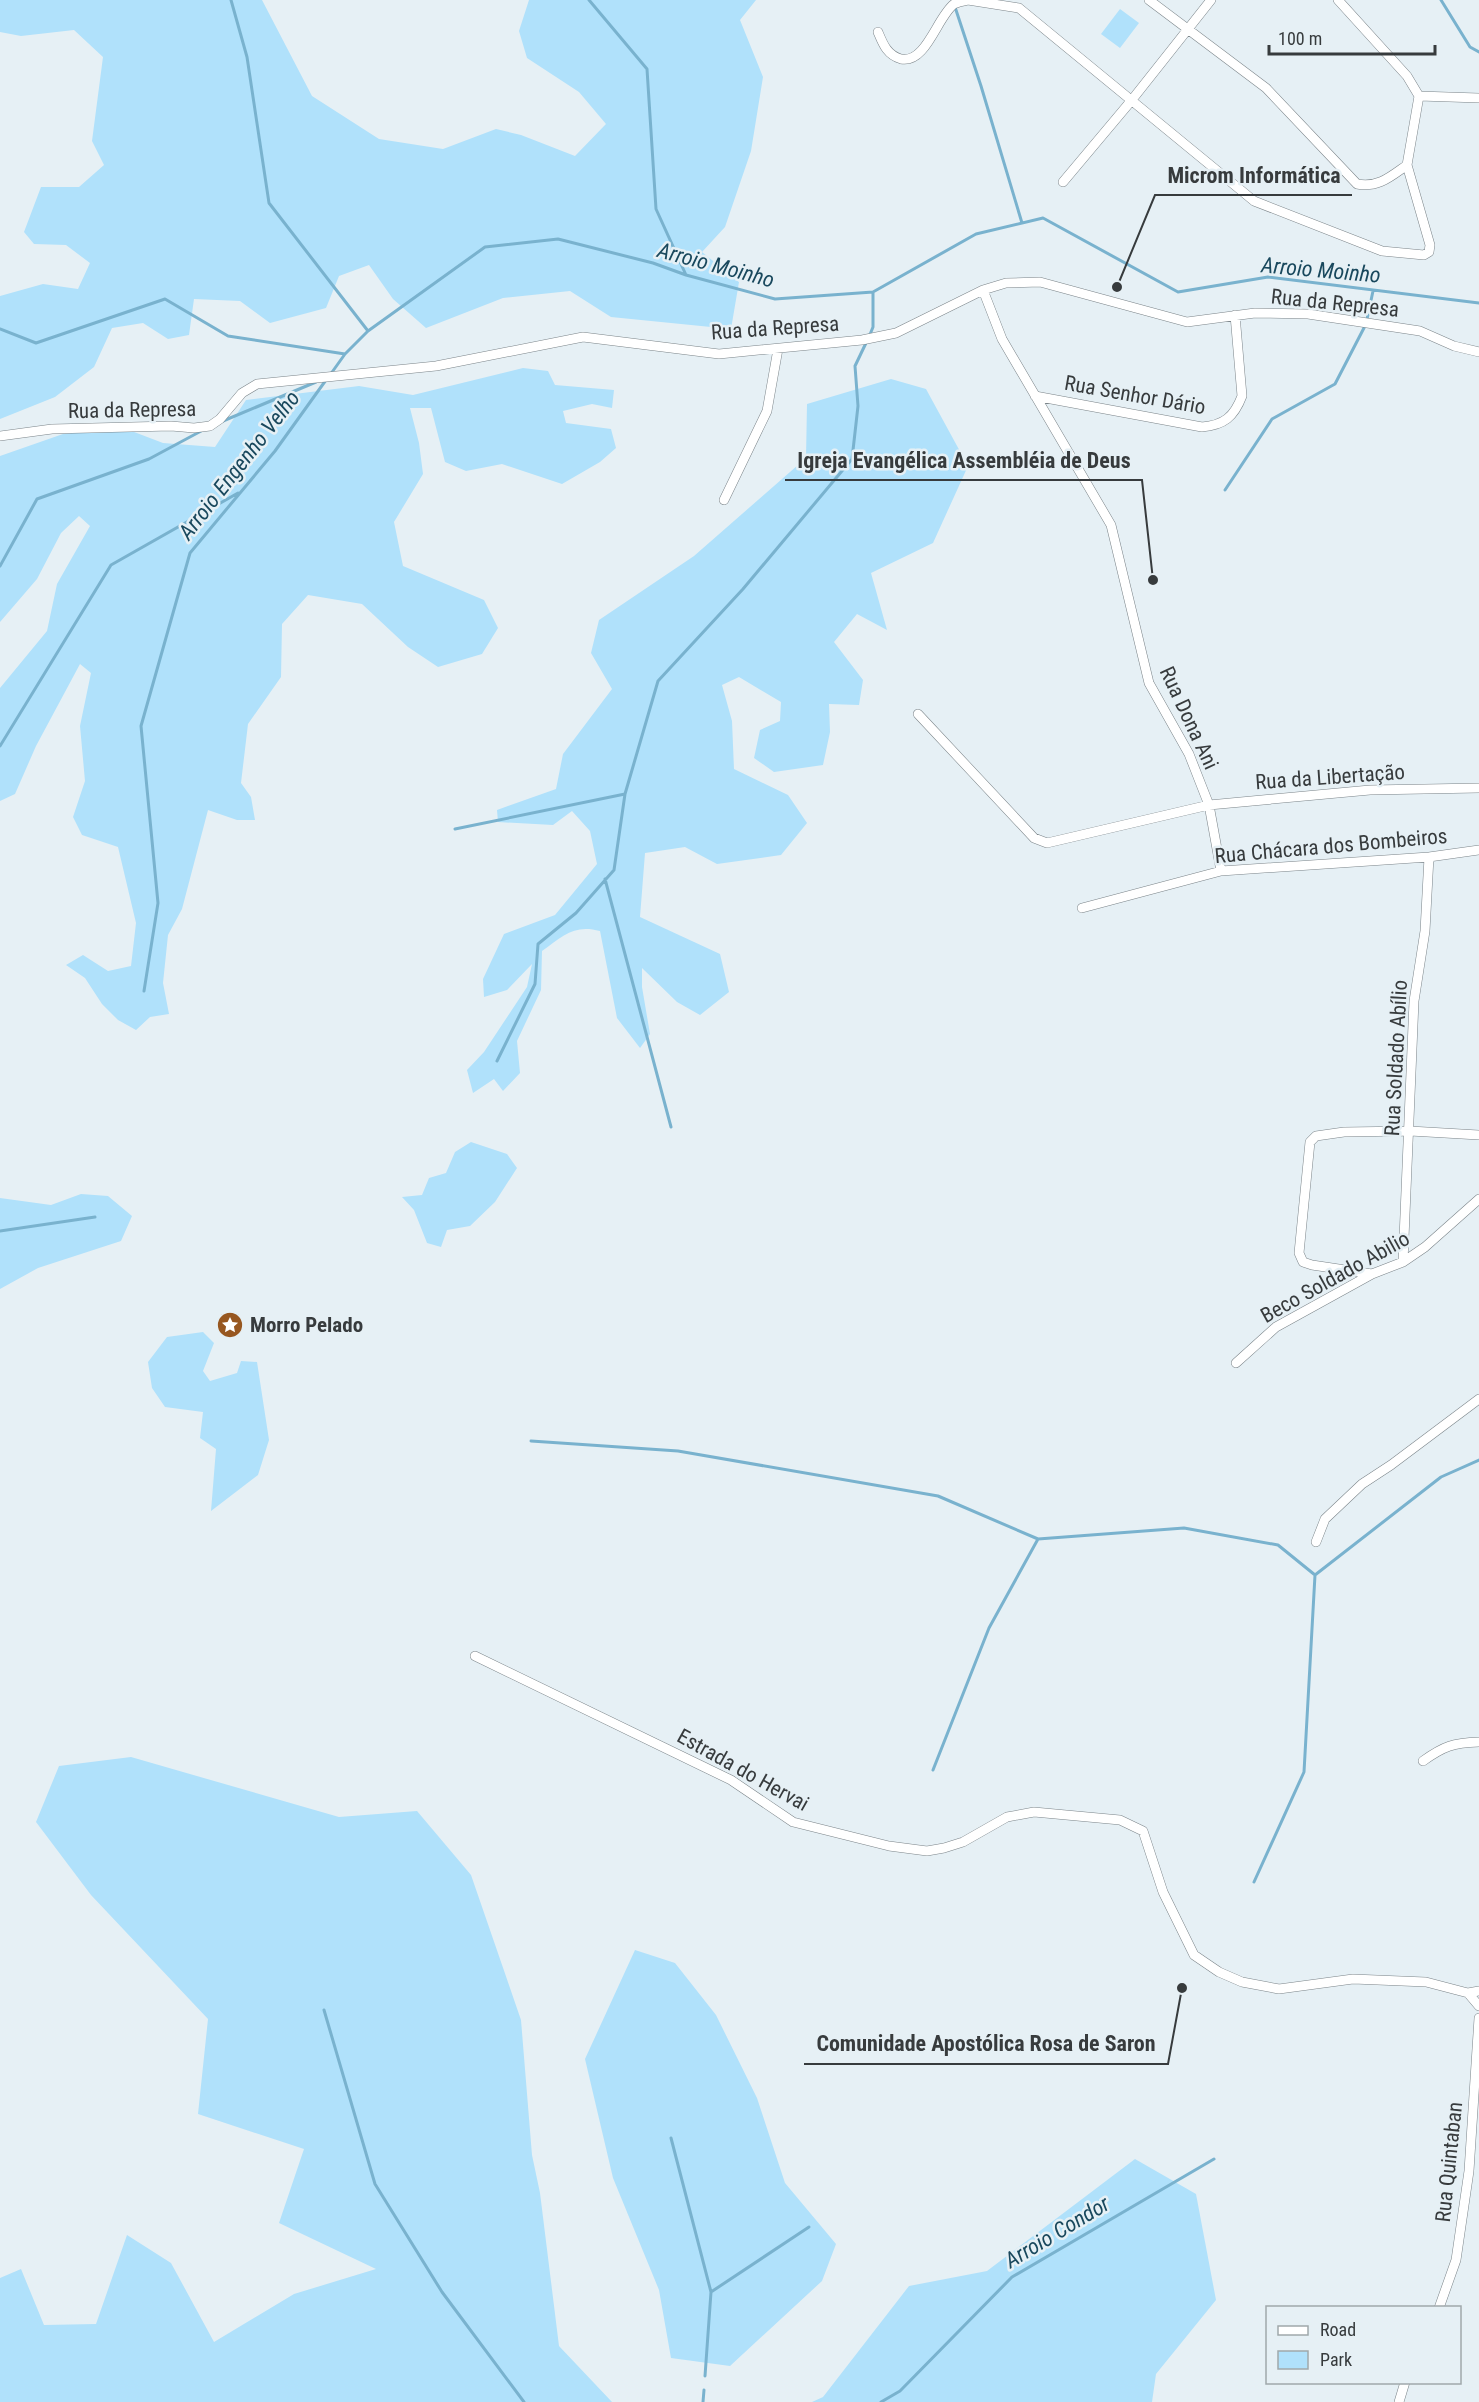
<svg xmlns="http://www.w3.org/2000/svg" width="1479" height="2402" font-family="'Roboto Condensed',sans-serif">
  <rect width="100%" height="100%" fill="#e6f0f5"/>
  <!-- green -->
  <path fill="#b0e1fb" d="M0 0H262L312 96 379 139 443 149 496 129 521 135 575 156 606 124 579 92 527 58 519 31 529 0H756L740 20 763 77 751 151 725 227 702 252 739 282 731 329 611 317 570 291 503 298 426 328 393 299 369 265 339 276 326 308 270 323 240 301 194 299 189 335 168 339 143 323 112 328 94 367 55 397 0 419V296L43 284 78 289 90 263 66 245 34 244 24 232 41 187H79L104 165 92 141 103 57 74 30 21 36 0 32Z
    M1120 9 1139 23 1120 48 1101 34Z
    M523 368 548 371 555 385 614 390 612 408 592 404 563 411 566 423 611 429 616 448 600 462 562 484 502 464 466 471 445 462 431 408H410L419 443 423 474 394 522 403 566 484 600 498 628 482 654 438 667 408 647 362 604 308 595 282 624 281 677 248 724 241 783 251 797 255 820H237L208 810 182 909 168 935 163 983 169 1014 150 1017 136 1030 118 1020 102 1004 85 978 66 965 83 955 108 971 131 966 136 923 118 847 82 835 73 817 85 781 80 726 91 673 80 664 36 746 15 794 0 801V688L47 631 57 584 90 526 79 516 61 533 37 579 0 622V456L63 434 121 427 163 443 215 447 246 400 359 386 413 395Z
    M891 379 926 389 968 466 933 543 871 573 887 630 857 614 834 642 863 680 859 705 829 704 830 732 823 765 774 772 754 758 760 730 780 721 781 702 739 677 722 685 732 721 734 769 788 795 807 823 781 855 717 864 685 847 645 853 640 917 720 954 729 992 700 1015 677 1002 642 968V987L650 1034 640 1048 617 1018 600 931C574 924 563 936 542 951L541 990 517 1041 520 1073 503 1091 494 1079 473 1093 467 1070 484 1052 527 987 532 964 507 990 484 997 483 979 504 934 555 915 597 864 590 831 572 811 553 825 498 822 497 810 556 789 563 754 612 689 591 653 599 620 694 556 806 458 807 404Z
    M471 1142 507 1154 517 1168 495 1202 470 1226 447 1230 441 1247 427 1243 414 1210 402 1197 422 1195 429 1178 446 1173 455 1152Z
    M81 1194 108 1196 132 1216 121 1241 38 1268 0 1289V1198L51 1205Z
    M203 1332 214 1343 203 1371 210 1381 237 1373 241 1361 257 1362 269 1440 258 1475 211 1511 216 1449 200 1438 203 1412 165 1407 152 1388 148 1362 167 1337Z
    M131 1757 339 1817 417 1811 471 1875 521 2020 532 2155 540 2193 559 2346 612 2402H0V2278L21 2269 44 2325 96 2324 127 2235 171 2263 214 2342 294 2294 376 2269 279 2223 304 2149 198 2114 208 2019 91 1895 36 1822 59 1766Z
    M635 1950 675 1963 716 2015 757 2098 785 2183 836 2244 822 2281 730 2366 671 2358 659 2290 613 2178 585 2059Z
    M1135 2159 1196 2194 1216 2300 1156 2374 1152 2402H812L823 2397 909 2286 987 2271Z"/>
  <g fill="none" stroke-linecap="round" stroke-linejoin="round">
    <!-- stream -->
    <path stroke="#79b2ce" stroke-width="3" d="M231 0 247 57 269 203 368 331
      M589 0 647 69 656 209 686 275
      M1441 0 1470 47 1479 52
      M955 7 981 86 1022 223
      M0 329 36 343 165 299 228 336 345 354
      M869 337 873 327V293
      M330 375 345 354 368 331 485 247 558 239 653 263 686 275 775 299 873 292 976 234 1043 218 1178 292 1268 277 1479 303
      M223 421 316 382
      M1225 490 1272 419 1335 384 1366 324 1373 291
      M0 566 37 499 149 459 203 430
      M0 746 111 565 238 493
      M455 829 625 794
      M605 879 671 1127
      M144 991 158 903 141 726 190 553 275 451 326 380
      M497 1061 535 984 538 944 576 913 614 870 625 794 658 681 743 589 852 459 858 406 855 366 866 343
      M0 1231 95 1217
      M531 1441 678 1451 938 1496 1038 1539 1184 1528 1278 1545 1315 1575 1441 1477 1479 1460
      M933 1770 989 1628 1038 1539
      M1254 1882 1304 1772 1315 1575
      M324 2010 375 2184 442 2292 524 2402
      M671 2138 711 2292 705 2376
      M711 2292 809 2227
      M703 2402 704 2390
      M881 2402 900 2391 1012 2277 1214 2159"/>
    <!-- minor casing -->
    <g stroke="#7b8489" stroke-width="10">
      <path id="minor" d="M968 0 1019 8 1254 201 1382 251 1424 255 1429 252 1430 245 1407 165 1419 96
        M1149 0 1266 88 1357 184C1378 188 1390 177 1407 165
        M1338 0 1407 76 1419 96 1479 98
        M878 32C883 44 887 55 901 59 926 64 937 17 954 4 958 2 963 1 968 0
        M1063 182 1131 101 1211 0
        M983 290 1002 339 1111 525 1149 683 1189 754 1209 805 1221 871
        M1035 396 1202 427C1224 425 1234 417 1242 396L1235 315
        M0 436 52 429 171 426 194 428 210 426 220 419 242 393 257 384 436 366 583 337 719 354 862 340 896 333 983 290 1006 283 1040 282 1187 322 1255 313 1308 314 1420 331 1454 346 1479 352
        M724 500 767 411 778 349
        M918 714 1034 838 1047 843 1209 805 1370 790 1479 788
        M1082 908 1221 871 1429 857 1479 850
        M1403 1262 1414 1001 1425 931 1429 857
        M1372 1274 1312 1265 1303 1262 1299 1253 1310 1142 1316 1136 1344 1132 1410 1131 1479 1135
        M1236 1363 1276 1327 1372 1274 1403 1262 1425 1247 1479 1199
        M1316 1542 1325 1519 1362 1484 1391 1465 1479 1399
        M475 1656 731 1780 793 1822 889 1846 927 1851 944 1848 963 1842 1007 1817 1034 1812 1120 1820 1143 1831 1163 1892 1194 1955 1219 1972 1242 1982 1279 1989 1353 1979 1426 1982 1468 1993 1479 1991
        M1423 1761C1444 1746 1453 1743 1479 1742
        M1468 1993 1479 2006
        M1439 2308 1456 2260 1469 2171 1479 2018
        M1399 2402 1405 2382"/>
    </g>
    <!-- minor -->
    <use href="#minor" stroke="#fff" stroke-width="9"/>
  </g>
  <!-- icons -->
  <defs>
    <g id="sight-disc" transform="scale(1.35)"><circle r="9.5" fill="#975720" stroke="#e6f0f5"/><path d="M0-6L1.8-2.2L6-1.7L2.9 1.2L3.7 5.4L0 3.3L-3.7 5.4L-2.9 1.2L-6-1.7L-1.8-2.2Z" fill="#fff"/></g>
  </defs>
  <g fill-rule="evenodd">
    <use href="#sight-disc" x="230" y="1325"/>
  </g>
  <g text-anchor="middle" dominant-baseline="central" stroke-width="5" stroke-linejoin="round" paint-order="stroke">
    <!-- street labels -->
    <g font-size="21" fill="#373b3d" stroke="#e6f0f5">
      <text transform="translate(1335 303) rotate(6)">Rua da Represa</text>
      <text transform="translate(775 328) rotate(-4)">Rua da Represa</text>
      <text transform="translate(1135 395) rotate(10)">Rua Senhor Dário</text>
      <text transform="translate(132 410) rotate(-1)">Rua da Represa</text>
      <text transform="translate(1189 718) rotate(65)">Rua Dona Ani</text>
      <text transform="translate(1330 777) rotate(-4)">Rua da Libertação</text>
      <text transform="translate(1331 846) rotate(-5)">Rua Chácara dos Bombeiros</text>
      <text transform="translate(1396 1058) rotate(-87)">Rua Soldado Abílio</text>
      <text transform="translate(1335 1277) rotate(-29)">Beco Soldado Abilio</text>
      <text transform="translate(743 1770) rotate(29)">Estrada do Hervai</text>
      <text transform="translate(1449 2162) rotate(-84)">Rua Quintaban</text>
    </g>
    <!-- poi labels -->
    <g font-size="21" font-weight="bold" fill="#373b3d" stroke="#e6f0f5" text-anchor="start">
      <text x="250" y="1325">Morro Pelado</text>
    </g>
    <!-- water labels -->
    <g font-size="22" font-style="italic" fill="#19485d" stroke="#e6f0f5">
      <text transform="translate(716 265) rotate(15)">Arroio Moinho</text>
      <text transform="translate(1321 270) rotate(5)">Arroio Moinho</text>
      <text transform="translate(239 465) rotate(-52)">Arroio Engenho Velho</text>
      <text transform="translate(1057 2232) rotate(-31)">Arroio Condor</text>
    </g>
  </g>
  <!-- callouts -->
  <path fill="none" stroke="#373b3d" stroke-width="2" d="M1117 287L1155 195H1352M1153 580L1142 480H785M1182 1988L1168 2064H804"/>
  <g fill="#373b3d" stroke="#e6f0f5" stroke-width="2">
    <circle cx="1117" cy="287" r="6"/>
    <circle cx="1153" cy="580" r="6"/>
    <circle cx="1182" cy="1988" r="6"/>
  </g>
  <g font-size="22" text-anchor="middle" font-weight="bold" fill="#373b3d" stroke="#e6f0f5" stroke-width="5" stroke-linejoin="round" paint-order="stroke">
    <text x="1254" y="183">Microm Informática</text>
    <text x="964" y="468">Igreja Evangélica Assembléia de Deus</text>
    <text x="986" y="2051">Comunidade Apostólica Rosa de Saron</text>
  </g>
  <!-- legend -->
  <rect x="1266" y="2306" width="195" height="78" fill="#e6f0f5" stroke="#a0a8ab" stroke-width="1.5"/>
  <rect x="1278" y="2326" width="30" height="9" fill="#ffffff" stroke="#a0a8ab" stroke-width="1.5"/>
  <text x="1320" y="2336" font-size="18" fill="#373b3d">Road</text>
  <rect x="1278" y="2351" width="30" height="18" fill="#b0e1fb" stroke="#a0a8ab" stroke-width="1.5"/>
  <text x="1320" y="2366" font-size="18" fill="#373b3d">Park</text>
  <!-- scale -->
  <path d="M1269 45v9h166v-9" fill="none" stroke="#373b3d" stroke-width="3"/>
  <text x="1278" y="45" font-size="18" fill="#373b3d" stroke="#e6f0f5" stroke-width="4.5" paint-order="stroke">100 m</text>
</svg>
